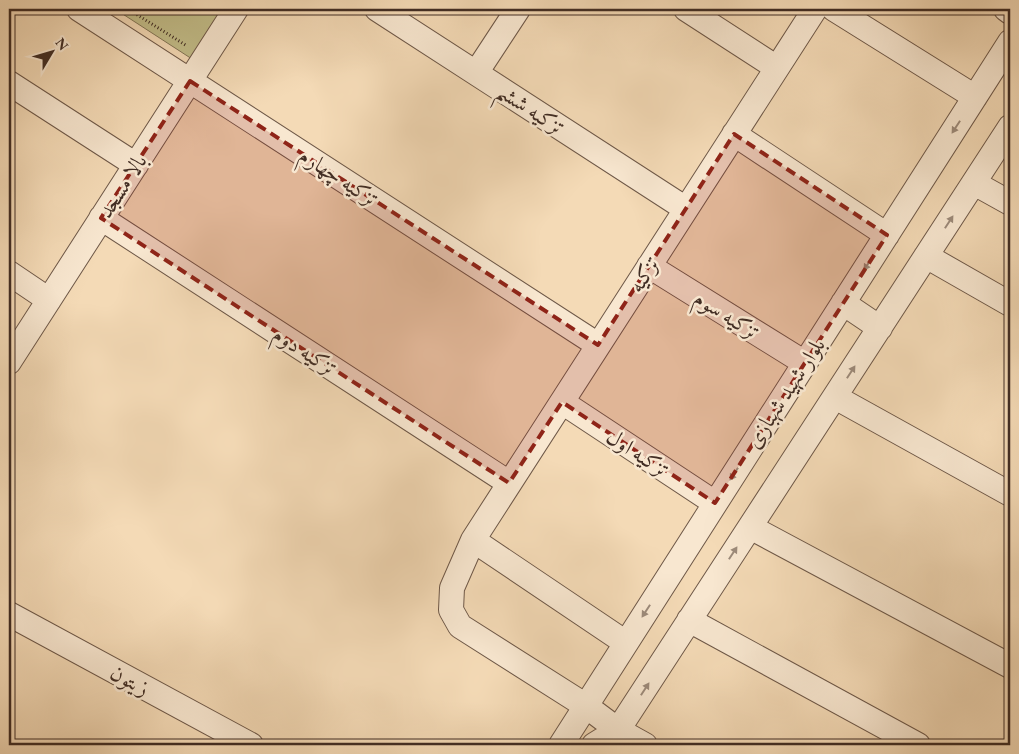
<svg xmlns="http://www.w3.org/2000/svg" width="1019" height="754" font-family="'EB Garamond',Amiri,serif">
  <rect width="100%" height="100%" fill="#f4dab6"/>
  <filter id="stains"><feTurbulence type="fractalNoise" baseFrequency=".004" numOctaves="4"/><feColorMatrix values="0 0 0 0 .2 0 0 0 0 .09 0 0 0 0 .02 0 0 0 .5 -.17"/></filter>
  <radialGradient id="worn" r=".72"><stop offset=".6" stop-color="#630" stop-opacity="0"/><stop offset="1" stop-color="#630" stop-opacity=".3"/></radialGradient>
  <!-- green -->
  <path fill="#c2bd89" stroke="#827556" d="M115 9H224L192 59Z"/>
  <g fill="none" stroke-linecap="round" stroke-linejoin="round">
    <!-- minor casing -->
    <g stroke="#6e5848" stroke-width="26">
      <path id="minor" d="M79 9 598 345
        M377 9 686 209
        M686 9 777 68
        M834 9 975 97
        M1006 9 1010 12
        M476 73 518 9
        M9 83 136 165
        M734 134 887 235
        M974 183 1010 203
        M101 218 509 483
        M926 256 1010 304
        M649 266 805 363
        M9 273 49 300
        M843 303 880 328
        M9 362 236 9
        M835 397 1010 494
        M562 402 715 503
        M750 527 1010 666
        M473 540 626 643
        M9 614 251 745
        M689 620 918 745
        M561 745 1010 42
        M594 745 618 730 1010 127
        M645 745 618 730 586 706 460 626 451 610 452 588 473 540 815 9"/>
    </g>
    <!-- path -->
    <path stroke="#412d24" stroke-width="3" stroke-dasharray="1 2.5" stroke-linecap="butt" d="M128 9 187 46"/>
    <!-- minor -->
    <use href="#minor" stroke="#f8e7d0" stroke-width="24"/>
  </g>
  <!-- one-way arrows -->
  <defs><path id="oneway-solid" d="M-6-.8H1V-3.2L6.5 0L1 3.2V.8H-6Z" transform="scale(1.25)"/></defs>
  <g fill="#9c8a7a">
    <use href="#oneway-solid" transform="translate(956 127) rotate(123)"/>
    <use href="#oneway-solid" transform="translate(949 222) rotate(-57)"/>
    <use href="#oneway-solid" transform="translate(868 264) rotate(123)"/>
    <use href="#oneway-solid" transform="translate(851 372) rotate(-57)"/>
    <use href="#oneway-solid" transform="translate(734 474) rotate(123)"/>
    <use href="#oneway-solid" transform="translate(733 553) rotate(-57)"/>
    <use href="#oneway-solid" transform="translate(646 611) rotate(123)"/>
    <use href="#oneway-solid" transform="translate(645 689) rotate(-57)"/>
  </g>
  <!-- marked area -->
  <path fill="#8f2418" fill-opacity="0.2" stroke="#8f2418" stroke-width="4" stroke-dasharray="10 6" stroke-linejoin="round" d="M190 81 598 345 734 134 887 235 715 503 562 402 509 483 101 218Z"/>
  <g text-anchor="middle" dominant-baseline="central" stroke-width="5" stroke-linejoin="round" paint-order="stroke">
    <!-- street labels -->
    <g font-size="22" fill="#412d24" stroke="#f8e7d0">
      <text transform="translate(531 109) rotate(33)">تزکیه ششم</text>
      <text transform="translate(339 177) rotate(33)">تزکیه چهارم</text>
      <text transform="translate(122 186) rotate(-57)">بالا مسجد</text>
      <text transform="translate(644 274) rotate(-57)">تزکیه</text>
      <text transform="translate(727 315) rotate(32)">تزکیه سوم</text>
      <text transform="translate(305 351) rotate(33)">تزکیه دوم</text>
      <text transform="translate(785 393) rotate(-57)">بلوار شهید شهبازی</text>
      <text transform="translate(638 453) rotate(33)">تزکیه اول</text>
      <text transform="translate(130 680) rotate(28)">زیتون</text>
    </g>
  </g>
  <!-- margin -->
  <rect width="1019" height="754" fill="none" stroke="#f4dab6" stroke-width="30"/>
  <rect x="10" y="10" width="999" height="734" fill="none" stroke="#412d24" stroke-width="2.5"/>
  <rect x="15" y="15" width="989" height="724" fill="none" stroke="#412d24"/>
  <!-- north arrow -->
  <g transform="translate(52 52) rotate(52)" stroke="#f8e7d0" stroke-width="4" paint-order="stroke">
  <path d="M0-4L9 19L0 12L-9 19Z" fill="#412d24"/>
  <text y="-8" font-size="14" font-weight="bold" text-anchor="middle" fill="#412d24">N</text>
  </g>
  <rect width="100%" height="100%" filter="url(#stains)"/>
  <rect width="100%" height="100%" fill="url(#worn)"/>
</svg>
